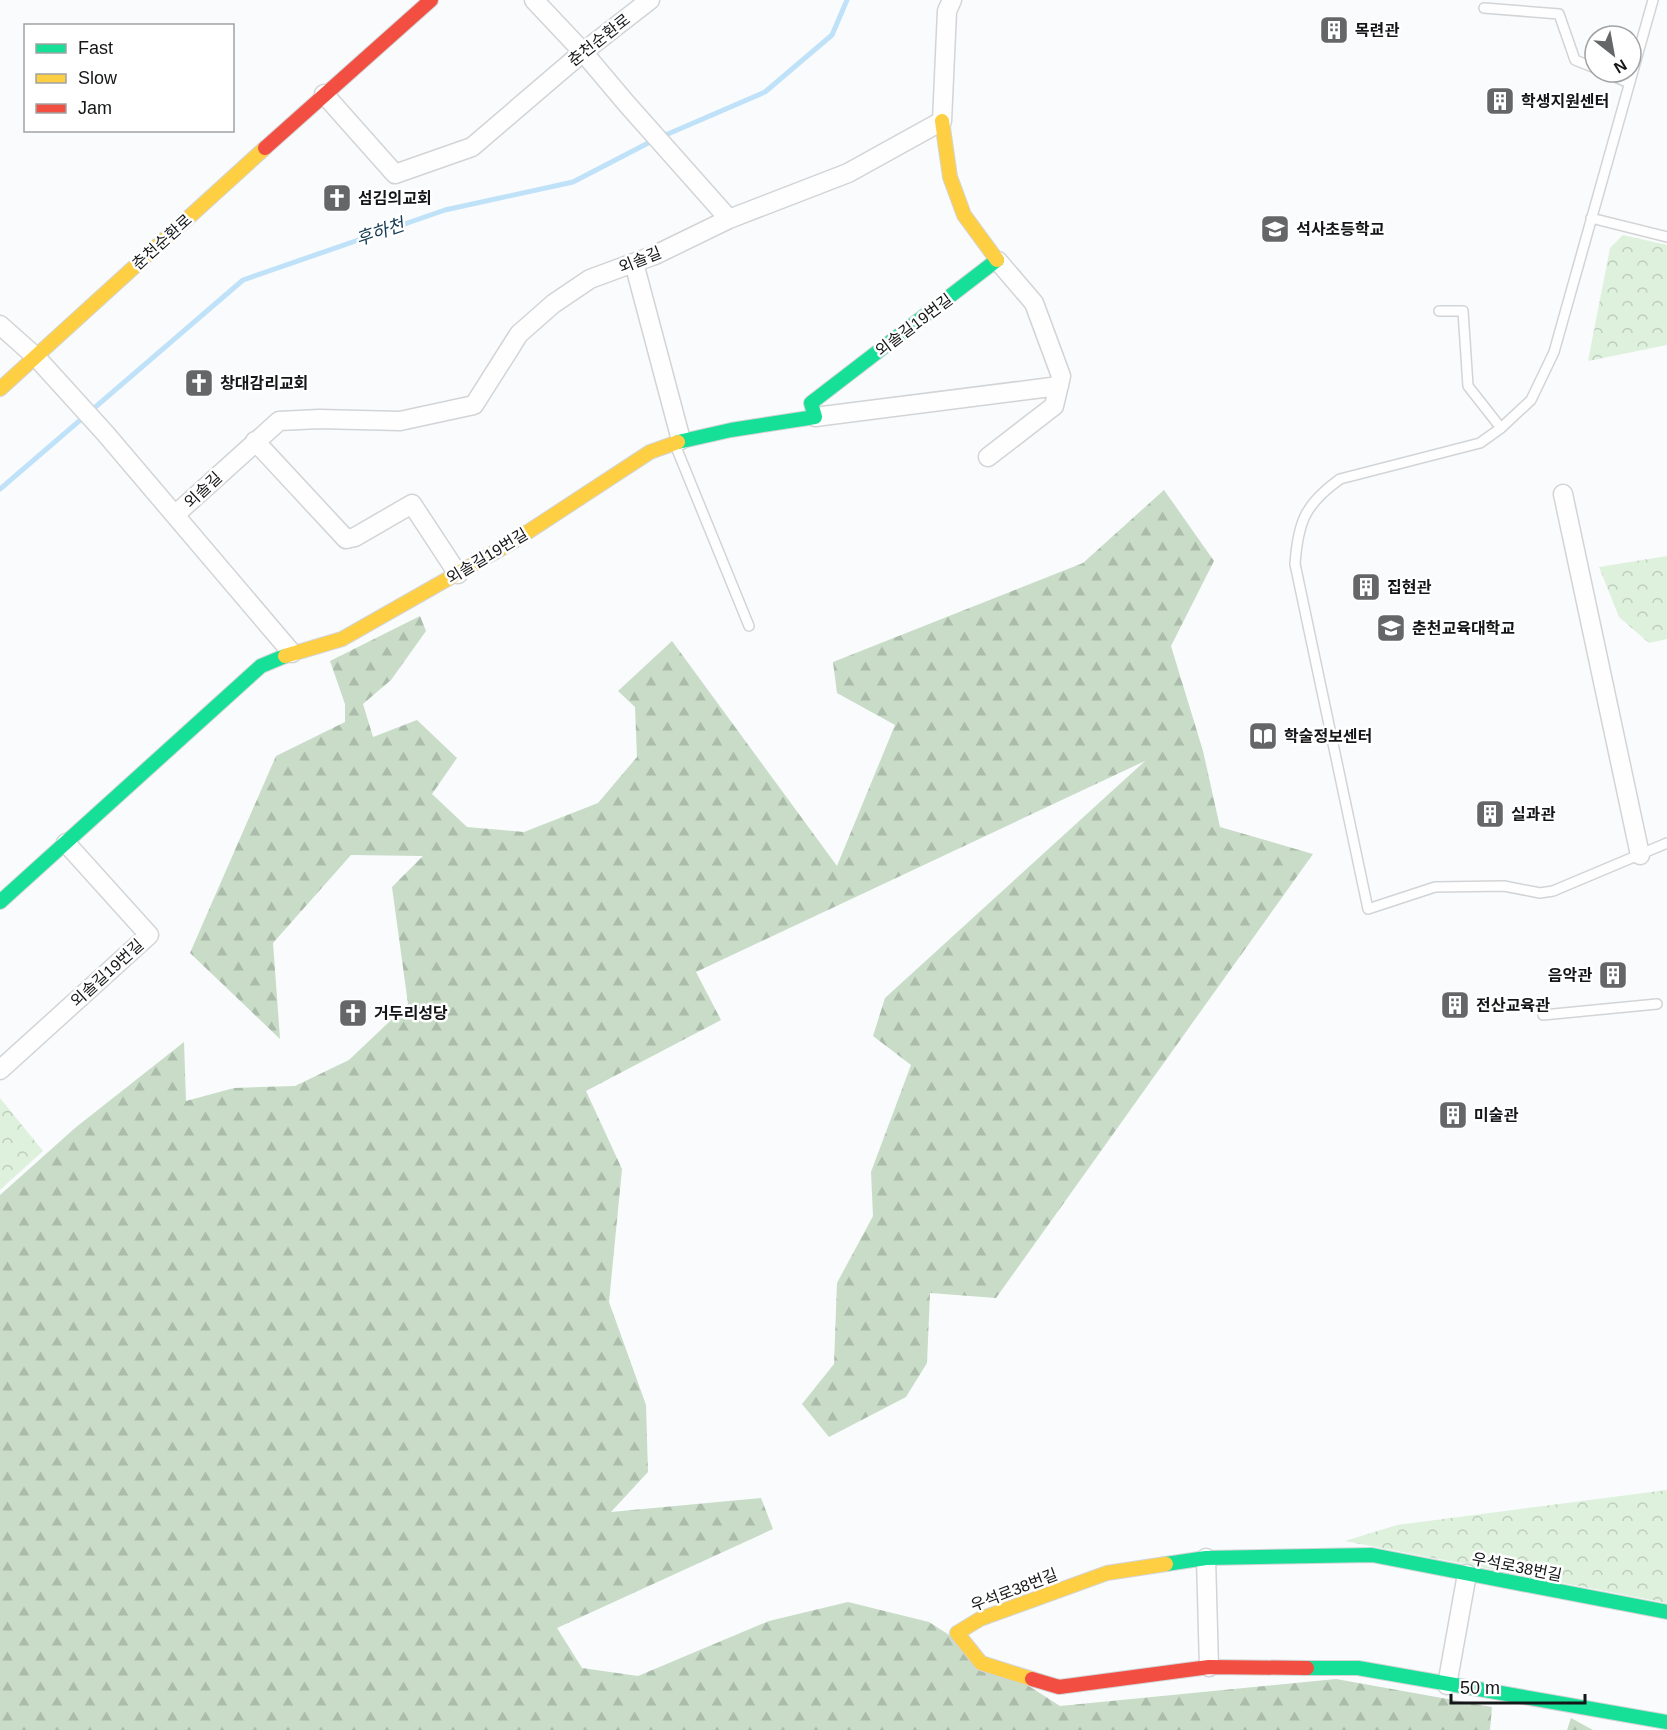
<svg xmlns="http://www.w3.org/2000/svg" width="1667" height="1730" font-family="Arial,'Noto Sans KR',sans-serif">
  <defs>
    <pattern id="forest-firs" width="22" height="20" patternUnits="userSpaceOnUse" patternTransform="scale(1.5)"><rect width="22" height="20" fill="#c8dcc7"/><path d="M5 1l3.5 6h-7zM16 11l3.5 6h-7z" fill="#abbcaa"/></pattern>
    <pattern id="park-crowns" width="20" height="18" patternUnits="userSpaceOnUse" patternTransform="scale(1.5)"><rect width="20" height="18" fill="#def1dd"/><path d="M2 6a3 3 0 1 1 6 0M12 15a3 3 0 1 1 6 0" fill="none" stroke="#becebd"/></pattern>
  </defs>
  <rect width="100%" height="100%" fill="#f9fbfd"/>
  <!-- forest -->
  <path fill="url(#forest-firs)" d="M1164 490 1214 561 1171 646 1203 751 1220 827 1313 854 996 1298 930 1293 927 1363 906 1397 829 1437 802 1404 834 1364 837 1283 873 1216 871 1172 911 1065 873 1036 885 998 1145 761 696 972 721 1020 586 1091 622 1169 609 1302 646 1405 648 1472 611 1512 761 1498 773 1529 557 1628 582 1668 638 1676 769 1621 848 1602 929 1622 1060 1706 1336 1679 1492 1707 1490 1730H0V1195L75 1128 184 1042 186 1101 234 1088 295 1086 349 1060 408 1004 392 887 423 856 351 855 273 943 280 1039 190 953 276 756 345 722V704L330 661 420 616 426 631 391 680 363 704 373 737 417 720 457 758 432 794 467 827 524 832 598 803 637 757 635 707 618 691 672 641 837 866 895 725 837 693 833 662 1083 563Z
    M1571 1718 1593 1730H1567Z"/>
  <!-- park -->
  <path fill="url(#park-crowns)" d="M1623 235 1667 245V345L1588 361 1610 248Z
    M1667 556V639L1649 643 1619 617 1599 567Z
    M0 1098 43 1151 0 1190Z
    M1667 1490V1603L1345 1541 1397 1525Z"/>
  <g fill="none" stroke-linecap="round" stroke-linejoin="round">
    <!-- stream -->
    <path stroke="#c0e2f9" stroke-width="5" d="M0 489 243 280 445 210 573 182 654 140 765 92 832 35 847 0"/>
    <!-- lane casing -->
    <g stroke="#d2d4d6" stroke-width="12">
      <path id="lane" d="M1653 0 1554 352 1531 400 1501 428 1480 443 1340 479C1305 504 1298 522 1295 564L1368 909 1435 887 1504 886 1540 893 1553 891 1667 843
        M1484 8 1559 14 1575 60 1595 68
        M1604 72 1629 83
        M1591 218 1667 237
        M1439 311H1463L1468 386 1501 428
        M676 447 749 626
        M1543 1015 1657 1004"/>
    </g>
    <!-- street casing -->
    <g stroke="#d2d4d6" stroke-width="21">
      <path id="street" d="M534 0 583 52 626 103 729 219
        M324 94 395 174 472 147 583 52 650 0
        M634 263 681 440
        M0 325 36 357 105 433 292 653
        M815 417 1059 386
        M255 441 346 539 355 537 412 504 458 574
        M988 457 1054 406 1061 376 1034 303 998 261
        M1563 494 1640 855
        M176 514 279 421 319 419 400 421 474 405 519 334 553 304 590 279 655 255 729 219 848 173 942 121 947 11 952 0
        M0 1070 149 935 66 843
        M1206 1558 1209 1667
        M1447 1685 1467 1574"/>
    </g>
    <!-- fast casing -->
    <g stroke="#d2d4d6" stroke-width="16">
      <path id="fast" d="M678 442 731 430 815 417 811 403 997 260
        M0 902 261 666 285 656
        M1166 1564 1206 1558 1372 1555 1667 1612
        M1307 1668H1358L1667 1722"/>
    </g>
    <!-- slow casing -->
    <g stroke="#d2d4d6" stroke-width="16">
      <path id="slow" d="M942 121 950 177 964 215 997 260
        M0 389 265 148
        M285 656 342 639 511 543 650 452 678 442
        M1032 1679 981 1663 957 1633 980 1619 1107 1573 1166 1564"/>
    </g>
    <!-- jam casing -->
    <g stroke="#d2d4d6" stroke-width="16">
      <path id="jam" d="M265 148 431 0
        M1032 1679 1059 1687 1209 1667 1307 1668"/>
    </g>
    <!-- lane -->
    <use href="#lane" stroke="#fefeff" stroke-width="9"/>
    <!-- street -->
    <use href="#street" stroke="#fefeff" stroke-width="18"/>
    <!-- fast -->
    <use href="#fast" stroke="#16e098" stroke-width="14"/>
    <!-- slow -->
    <use href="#slow" stroke="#ffcf43" stroke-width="14"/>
    <!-- jam -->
    <use href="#jam" stroke="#f24e42" stroke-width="14"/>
  </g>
  <!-- icons -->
  <defs>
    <g id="building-square" transform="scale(1.5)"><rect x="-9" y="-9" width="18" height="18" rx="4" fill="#656668" stroke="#fff"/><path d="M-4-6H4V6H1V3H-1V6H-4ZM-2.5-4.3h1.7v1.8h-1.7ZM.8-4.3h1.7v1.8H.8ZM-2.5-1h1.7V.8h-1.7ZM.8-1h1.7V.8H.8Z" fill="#fff"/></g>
    <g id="church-square" transform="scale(1.5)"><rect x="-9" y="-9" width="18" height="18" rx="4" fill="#656668" stroke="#fff"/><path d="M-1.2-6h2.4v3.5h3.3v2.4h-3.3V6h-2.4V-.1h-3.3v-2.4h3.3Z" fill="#fff"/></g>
    <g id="school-square" transform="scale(1.5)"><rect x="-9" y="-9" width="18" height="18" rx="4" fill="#656668" stroke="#fff"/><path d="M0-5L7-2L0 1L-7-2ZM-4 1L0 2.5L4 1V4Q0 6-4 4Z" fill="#fff"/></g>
    <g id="university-square" transform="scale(1.5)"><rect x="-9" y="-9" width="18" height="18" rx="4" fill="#656668" stroke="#fff"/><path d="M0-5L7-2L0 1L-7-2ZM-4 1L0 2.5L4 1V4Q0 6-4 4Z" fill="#fff"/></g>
    <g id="library-square" transform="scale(1.5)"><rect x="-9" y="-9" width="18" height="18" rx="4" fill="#656668" stroke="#fff"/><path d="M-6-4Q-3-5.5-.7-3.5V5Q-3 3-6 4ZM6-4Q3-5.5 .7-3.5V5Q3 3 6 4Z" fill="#fff"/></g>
  </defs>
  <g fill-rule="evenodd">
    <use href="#building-square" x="1334" y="30"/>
    <use href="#building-square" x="1500" y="101"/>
    <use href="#church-square" x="337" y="198"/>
    <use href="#school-square" x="1275" y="229"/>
    <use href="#church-square" x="199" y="383"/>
    <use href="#building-square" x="1366" y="587"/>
    <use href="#university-square" x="1391" y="628"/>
    <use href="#library-square" x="1263" y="736"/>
    <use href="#building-square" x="1490" y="814"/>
    <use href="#building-square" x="1613" y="975"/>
    <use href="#building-square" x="1455" y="1005"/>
    <use href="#church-square" x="353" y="1013"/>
    <use href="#building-square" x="1453" y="1115"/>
  </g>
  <g text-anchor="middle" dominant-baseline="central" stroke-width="5" stroke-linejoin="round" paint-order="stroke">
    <!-- poi labels -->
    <g font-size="16" font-weight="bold" fill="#151618" stroke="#fff" text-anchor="start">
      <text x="1355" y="30">목련관</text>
      <text x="1521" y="101">학생지원센터</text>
      <text x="358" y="198">섬김의교회</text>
      <text x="1296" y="229">석사초등학교</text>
      <text x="220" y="383">창대감리교회</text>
      <text x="1387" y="587">집현관</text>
      <text x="1412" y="628">춘천교육대학교</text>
      <text x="1284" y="736">학술정보센터</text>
      <text x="1511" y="814">실과관</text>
      <text x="1592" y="975" text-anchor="end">음악관</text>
      <text x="1476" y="1005">전산교육관</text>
      <text x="374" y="1013">거두리성당</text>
      <text x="1474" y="1115">미술관</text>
    </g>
    <!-- street labels -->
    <g font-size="16" fill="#151618" stroke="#fff">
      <text transform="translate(599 40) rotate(-38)">춘천순환로</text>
      <text transform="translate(162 242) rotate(-42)">춘천순환로</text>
      <text transform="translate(640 260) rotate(-22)">외솔길</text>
      <text transform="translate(914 325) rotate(-37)">외솔길19번길</text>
      <text transform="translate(203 490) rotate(-43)">외솔길</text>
      <text transform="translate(487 556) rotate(-31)">외솔길19번길</text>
      <text transform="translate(107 973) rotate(-42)">외솔길19번길</text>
      <text transform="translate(1517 1567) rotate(11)">우석로38번길</text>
      <text transform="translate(1014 1590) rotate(-21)">우석로38번길</text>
    </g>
    <!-- water labels -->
    <g font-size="18" font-style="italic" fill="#143b50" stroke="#fff">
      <text transform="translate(380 232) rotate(-19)">후하천</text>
    </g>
  </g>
  <!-- legend -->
  <rect x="24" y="24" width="210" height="108" fill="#ffffff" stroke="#a1a2a3" stroke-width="1.5"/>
  <rect x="36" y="44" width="30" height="9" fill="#16e098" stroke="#a1a2a3" stroke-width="1.5"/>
  <text x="78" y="54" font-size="18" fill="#151618">Fast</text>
  <rect x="36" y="74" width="30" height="9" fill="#ffcf43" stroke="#a1a2a3" stroke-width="1.5"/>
  <text x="78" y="84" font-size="18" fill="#151618">Slow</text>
  <rect x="36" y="104" width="30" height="9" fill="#f24e42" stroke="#a1a2a3" stroke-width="1.5"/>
  <text x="78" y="114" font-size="18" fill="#151618">Jam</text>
  <!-- north arrow -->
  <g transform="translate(1613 54) rotate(149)"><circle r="28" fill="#ffffff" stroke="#a1a2a3" stroke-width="1.5"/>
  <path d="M0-4.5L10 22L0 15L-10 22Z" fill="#656668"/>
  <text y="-9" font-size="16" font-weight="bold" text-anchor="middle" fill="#151618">N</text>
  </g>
  <!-- scale -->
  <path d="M1451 1694v9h134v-9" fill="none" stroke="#151618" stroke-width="3"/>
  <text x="1460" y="1694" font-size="18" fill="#151618" stroke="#ffffff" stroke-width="4.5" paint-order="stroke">50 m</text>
</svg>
